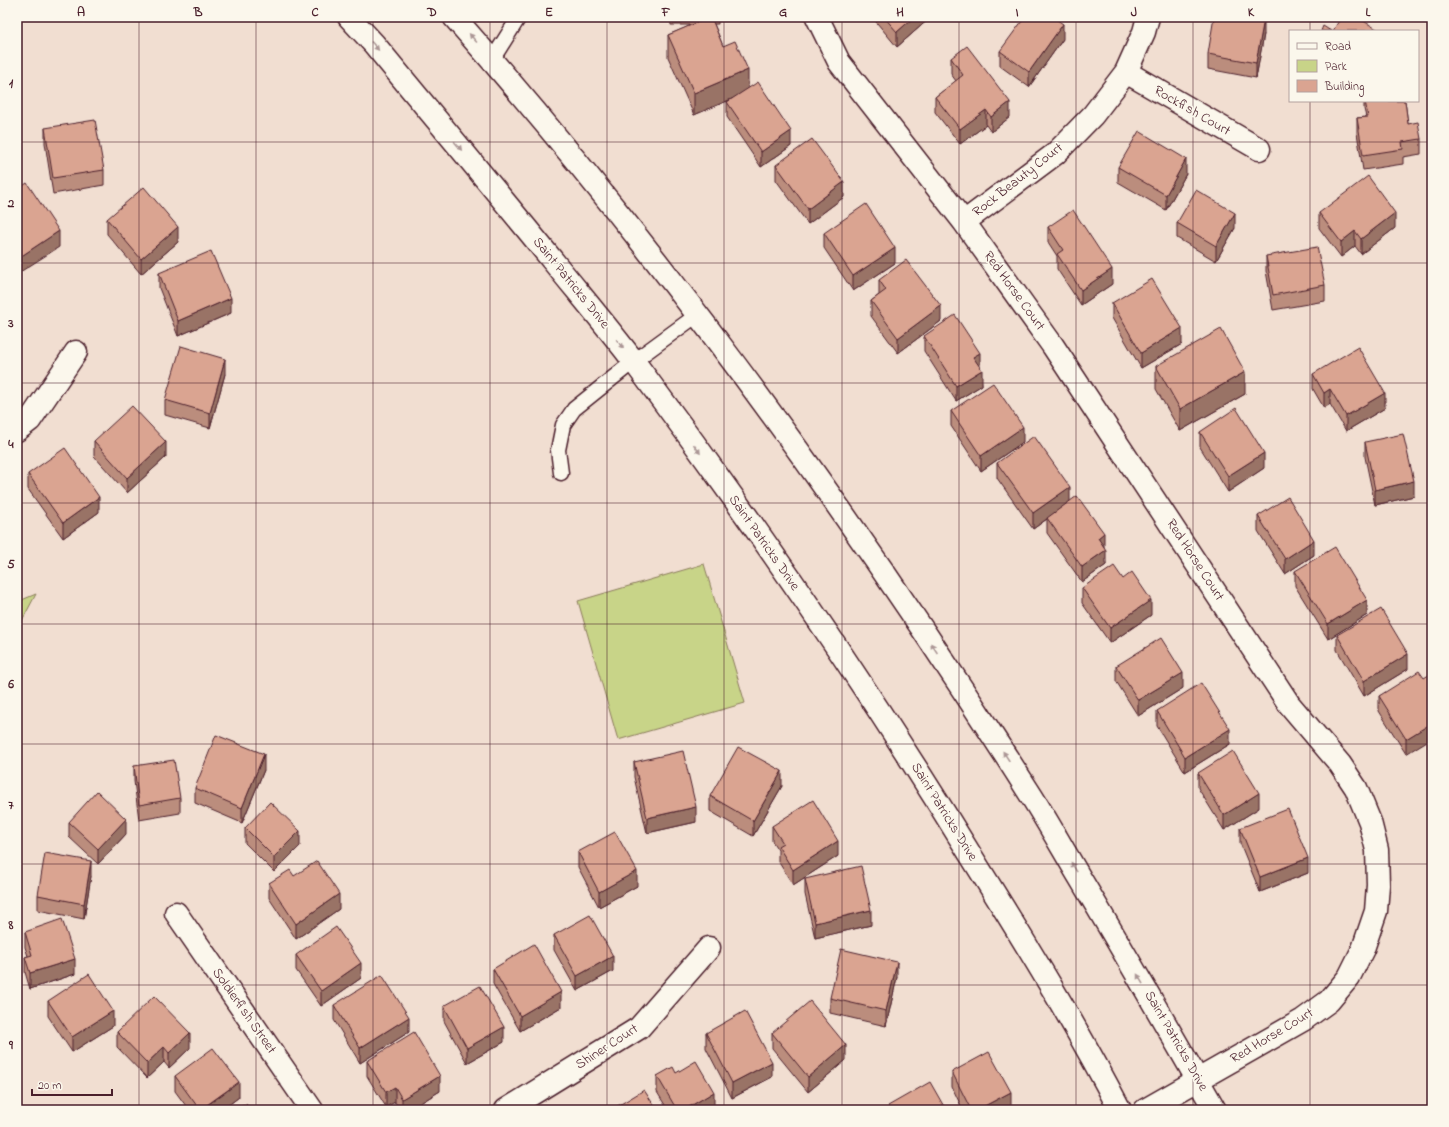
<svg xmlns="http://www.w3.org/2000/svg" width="1449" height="1127" font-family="'Indie Flower',sans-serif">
  <rect width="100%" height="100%" fill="#f1ded1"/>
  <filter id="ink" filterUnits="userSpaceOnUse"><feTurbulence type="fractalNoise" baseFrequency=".025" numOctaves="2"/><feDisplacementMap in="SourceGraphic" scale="8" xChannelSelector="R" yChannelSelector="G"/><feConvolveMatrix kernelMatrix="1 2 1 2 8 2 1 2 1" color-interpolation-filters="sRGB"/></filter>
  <g filter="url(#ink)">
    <!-- green -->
    <path fill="#c8d488" stroke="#897a5a" d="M704 564 745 703 618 740 578 601Z
      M36 594 17 630V602Z"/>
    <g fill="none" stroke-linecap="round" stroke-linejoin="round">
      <!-- lane casing -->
      <g stroke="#4a1f2b" stroke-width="17">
        <path id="lane" d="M492 60 519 17
          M561 473 558 450 563 425 574 409 634 361 697 315"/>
      </g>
      <!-- street casing -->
      <g stroke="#4a1f2b" stroke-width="25">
        <path id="street" d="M817 17 839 62 964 222 1053 346 1289 704 1340 764 1356 788 1370 822 1377 850 1378 885 1376 911 1363 949 1349 977 1329 1001 1303 1020 1145 1110
          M1126 72 1259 149
          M964 222 1055 154 1093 115 1126 72 1144 32 1148 17
          M17 430 30 420 76 352
          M176 913 312 1110
          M506 1110 639 1028 709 948"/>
      </g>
      <!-- secondary casing -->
      <g stroke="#4a1f2b" stroke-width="25">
        <path id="secondary" d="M349 17 374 44C435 118 497 192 557 266 583 298 610 330 635 363 757 526 872 694 978 867 1028 947 1077 1027 1120 1110
          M454 17C668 260 859 524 1032 797 1049 824 1064 851 1080 878 1126 955 1170 1032 1215 1110"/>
      </g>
      <!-- lane -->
      <use href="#lane" stroke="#fbf7ec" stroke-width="14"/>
      <!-- street -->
      <use href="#street" stroke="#fbf7ec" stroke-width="22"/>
      <!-- secondary -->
      <use href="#secondary" stroke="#fbf7ec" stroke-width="22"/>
    </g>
    <!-- wall -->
    <path fill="#bb8d7d" stroke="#4a1f2b" d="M670 17H718V24H714L723 46 748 88 791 146 761 167 727 117V102L732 99 694 115 668 57V35L692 25H671Z
      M872 17H931L897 47Z
      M1264 34 1256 78 1208 69V54Z
      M1063 39 1029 87 1000 66V51Z
      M951 58 1010 117 991 132 986 125 960 144 935 112V97L956 81 951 74Z
      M1364 101H1405L1408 124 1421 139V154L1403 157V164L1363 170 1357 133V118L1366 117 1364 109Z
      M45 128 104 170V185L53 194 45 143Z
      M776 165 844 197 808 224 776 180Z
      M1118 167 1186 174 1166 210 1118 182Z
      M1319 213 1395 228 1361 254 1355 246 1341 257 1319 228Z
      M107 219 178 242 141 274 107 234Z
      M1177 223 1235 228 1216 261 1177 238Z
      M1048 227 1112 284 1081 305 1057 269V256L1048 242Z
      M824 233 895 263 853 291 824 248Z
      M1266 256 1325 285V301L1273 310 1266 271Z
      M159 273 231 313 178 336 159 288Z
      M879 280 941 321 898 353 871 316V301L879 295Z
      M1112 303 1182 344 1141 368 1112 318Z
      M924 336 980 366 982 385 956 401 924 351Z
      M1156 366 1245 394 1180 431 1156 389Z
      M225 374 210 428 165 415V400Z
      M1313 374 1385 408 1346 431 1330 404 1324 408 1313 389Z
      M951 411 1023 442 981 471 951 426Z
      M1200 432 1264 468 1228 492 1200 447Z
      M94 441 166 457 127 493 94 456Z
      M1365 442 1414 496 1375 505 1365 457Z
      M997 463 1070 501 1104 547 1106 565 1082 582 1047 533V519L1033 529 997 478Z
      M28 474 99 512 63 538 28 489Z
      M1258 516 1314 555 1285 574 1258 531Z
      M1295 571 1367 615 1328 639 1295 586Z
      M1082 588 1151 615 1110 643 1082 603Z
      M1337 635 1408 669 1364 696 1337 650Z
      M1116 666 1183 688 1138 716 1116 681Z
      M1424 678 1406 754 1379 711V696Z
      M1157 711 1230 744 1185 772 1157 726Z
      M634 762 696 822 647 833 634 777Z
      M134 766 180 798V813L139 820 134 781Z
      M264 770 242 823 195 803V788Z
      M1198 773 1259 808 1224 830 1198 788Z
      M782 786 753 836 710 811V796Z
      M69 822 126 834 98 864 69 837Z
      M772 826 838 856 793 885 778 861V850L772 841Z
      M245 828 300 846 274 872 245 843Z
      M1240 828 1308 873 1260 892 1240 843Z
      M578 852 637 886 599 907 578 867Z
      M91 876 84 919 38 910V895Z
      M294 876 339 909 296 939 269 898V883Z
      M805 879 871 925 815 938 805 894Z
      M25 932 75 974 30 989 25 972V957L28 956 25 947Z
      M554 935 613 971 577 991 554 950Z
      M296 955 361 978 321 1006 296 970Z
      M493 969 561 1007 520 1031 493 984Z
      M897 977 886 1026 830 1013V998Z
      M48 1001 113 1026 72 1052 48 1016Z
      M334 1005 409 1032 360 1063 334 1020Z
      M444 1006 504 1042 467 1063 444 1021Z
      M117 1032 190 1048 169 1068 164 1062 147 1078 117 1047Z
      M706 1033 772 1077 732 1098 706 1048Z
      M772 1033 846 1060 808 1092 772 1048Z
      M367 1061 440 1091 409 1110H400L395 1102 386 1107 367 1076Z
      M952 1072 1011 1107 1006 1110H963L952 1087Z
      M676 1073 714 1107 710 1110H668L657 1092V1076Z
      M175 1076 239 1097 222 1110H189L175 1091Z"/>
    <!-- shaded-wall -->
    <path fill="#997366" stroke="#4a1f2b" d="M914 17H931L897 47V32Z
      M1264 19V34L1256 78V63Z
      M1063 24V39L1029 87V72Z
      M748 70V92L694 115V93Z
      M1010 102V117L991 132V117Z
      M986 110V125L960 144V129Z
      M791 131V146L761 167V152Z
      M1186 159V174L1166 210V195Z
      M844 182V197L808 224V209Z
      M1235 213V228L1216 261V246Z
      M1395 213V228L1361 254V239Z
      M178 227V242L141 274V259Z
      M59 231V247L17 274V259Z
      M1355 231V246L1341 257V242Z
      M895 248V263L853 291V276Z
      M1112 269V284L1081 305V290Z
      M231 298V313L178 336V321Z
      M941 306V321L898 353V338Z
      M1182 328V344L1141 368V353Z
      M980 353V368L973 357Z
      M225 359V374L210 428V413Z
      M982 370V385L956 401V386Z
      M1245 372V394L1180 431V409Z
      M1330 389V404L1324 408V393Z
      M1385 393V408L1346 431V416Z
      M1023 427V442L981 471V456Z
      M166 442V457L127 493V478Z
      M1264 453V468L1228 492V476Z
      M1414 481V496L1375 505V490Z
      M1070 487V502L1033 529V513Z
      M99 497V512L63 538V523Z
      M19 532V547L17 548V533Z
      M1104 533V548L1098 538Z
      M1314 540V555L1285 574V559Z
      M1106 550V565L1082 582V567Z
      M1151 600V615L1110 643V628Z
      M1367 600V615L1328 639V624Z
      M1408 654V669L1364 696V681Z
      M1183 673V688L1138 716V700Z
      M1432 723V738L1406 754V739Z
      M1230 729V744L1185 772V757Z
      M264 754V770L242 823V808Z
      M782 771V786L753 836V821Z
      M1259 793V808L1224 830V815Z
      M696 807V822L647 833V818Z
      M126 819V834L98 864V849Z
      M300 831V846L274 872V857Z
      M838 841V856L793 885V870Z
      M1308 858V873L1260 892V877Z
      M91 861V876L84 919V904Z
      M637 871V886L599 907V892Z
      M339 894V909L296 939V924Z
      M871 910V925L815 938V923Z
      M613 956V971L577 991V976Z
      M75 959V974L30 989V973Z
      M897 962V977L886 1026V1011Z
      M361 963V978L321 1006V991Z
      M561 992V1007L520 1031V1016Z
      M113 1011V1026L72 1052V1037Z
      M409 1017V1032L360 1063V1048Z
      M504 1027V1042L467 1063V1048Z
      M190 1033V1048L169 1068V1053Z
      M846 1045V1060L808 1092V1077Z
      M164 1047V1062L147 1078V1063Z
      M772 1062V1077L732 1098V1083Z
      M440 1076V1091L409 1110H402V1099Z
      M239 1082V1097L222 1110H201Z
      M395 1087V1102L386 1107V1092Z
      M714 1092V1107L710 1110H684Z
      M1011 1092V1107L1006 1110H977Z"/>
    <!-- building -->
    <path fill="#daa491" stroke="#4a1f2b" d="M710 17H711L723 46 735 41 748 70 694 93 668 35Z
      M884 17H914L897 32Z
      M1025 17H1053L1063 24 1029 72 1000 51Z
      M1214 17H1254L1264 19 1256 63 1208 54Z
      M1341 17H1357L1380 31H1333Z
      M1323 26 1331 31H1321Z
      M967 46 1010 102 991 117 986 110 960 129 935 97 963 75 951 58Z
      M758 82 791 131 761 152 727 102Z
      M1365 101H1405L1408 124 1418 122 1421 139 1402 142 1403 149 1363 155 1357 118 1368 117Z
      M95 120 104 170 53 178 45 128Z
      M1139 131 1186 159 1166 195 1118 167Z
      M812 139 844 182 808 209 776 165Z
      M1368 176 1395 213 1361 239 1355 231 1341 242 1319 213Z
      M27 183 59 231 17 259V190Z
      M144 187 178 227 141 259 107 219Z
      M1196 190 1235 213 1216 246 1177 223Z
      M866 204 895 248 853 276 824 233Z
      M1073 210 1112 269 1081 290 1057 254 1063 250 1048 227Z
      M1317 247 1325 285 1273 295 1266 256Z
      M211 251 231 298 178 321 159 273Z
      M906 260 941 306 898 338 871 301 886 290 879 280Z
      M1152 279 1182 328 1141 353 1112 303Z
      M955 315 980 353 973 357 982 370 956 386 924 336Z
      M1221 329 1245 372 1180 409 1156 366Z
      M181 346 225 359 210 413 165 400Z
      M1358 347 1385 393 1346 416 1330 389 1324 393 1313 374Z
      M993 383 1023 427 981 456 951 411Z
      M132 406 166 442 127 478 94 441Z
      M1236 408 1264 453 1228 476 1200 432Z
      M1403 434 1414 481 1375 490 1365 442Z
      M1034 436 1070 487 1033 513 997 463Z
      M65 448 99 497 63 523 28 474Z
      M1077 496 1104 533 1098 538 1106 550 1082 567 1047 518Z
      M1288 497 1314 540 1285 559 1258 516Z
      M1335 547 1367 600 1328 624 1295 571Z
      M1114 566 1123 579 1132 572 1151 600 1110 628 1082 588Z
      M1381 609 1408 654 1364 681 1337 635Z
      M1161 638 1183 673 1138 700 1116 666Z
      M1419 671 1424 678 1432 673V723L1406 739 1379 696Z
      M1201 683 1230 729 1185 757 1157 711Z
      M216 735 264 754 242 808 195 788Z
      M738 747 782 771 753 821 710 796Z
      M683 751 696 807 647 818 634 762Z
      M1233 751 1259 793 1224 815 1198 773Z
      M174 760 180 798 139 805 134 766Z
      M97 791 126 819 98 849 69 822Z
      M813 800 838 841 793 870 778 846 783 843 772 826Z
      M270 802 300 831 274 857 245 828Z
      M1288 809 1308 858 1260 877 1240 828Z
      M615 832 637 871 599 892 578 852Z
      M45 853 91 861 84 904 38 895Z
      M317 861 339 894 296 924 269 883 290 870 294 876Z
      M861 866 871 910 815 923 805 879Z
      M590 915 613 956 577 976 554 935Z
      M62 919 75 959 30 973 25 957 32 955 25 932Z
      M336 927 361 963 321 991 296 955Z
      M534 944 561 992 520 1016 493 969Z
      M841 949 897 962 886 1011 830 998Z
      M89 974 113 1011 72 1037 48 1001Z
      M382 975 409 1017 360 1048 334 1005Z
      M480 986 504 1027 467 1048 444 1006Z
      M154 996 190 1033 169 1053 164 1047 147 1063 117 1032Z
      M810 1001 846 1045 808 1077 772 1033Z
      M745 1011 772 1062 732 1083 706 1033Z
      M414 1032 440 1076 402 1099 395 1087 386 1092 367 1061Z
      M213 1048 239 1082 200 1110 175 1076Z
      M989 1052 1011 1092 977 1110H971L952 1072Z
      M696 1061 714 1092 684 1110H677L657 1076 673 1067 676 1073Z
      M930 1082 946 1110H891L888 1106Z
      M644 1090 657 1110H611Z
      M246 1104 250 1110H235Z"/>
    <!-- one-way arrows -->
    <defs><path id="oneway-solid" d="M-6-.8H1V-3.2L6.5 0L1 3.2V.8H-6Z"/></defs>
    <g fill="#ab9695">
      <use href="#oneway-solid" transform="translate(473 38) rotate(-131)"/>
      <use href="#oneway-solid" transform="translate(375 46) rotate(49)"/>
      <use href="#oneway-solid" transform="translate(458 146) rotate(50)"/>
      <use href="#oneway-solid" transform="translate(620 344) rotate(51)"/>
      <use href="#oneway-solid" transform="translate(697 449) rotate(54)"/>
      <use href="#oneway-solid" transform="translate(934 648) rotate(-124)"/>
      <use href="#oneway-solid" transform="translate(1006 756) rotate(-123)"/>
      <use href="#oneway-solid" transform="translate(1074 867) rotate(-121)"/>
      <use href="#oneway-solid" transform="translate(1140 979) rotate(-120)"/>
    </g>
  </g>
  <!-- grid -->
  <path fill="none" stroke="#4a1f2b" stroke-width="1" stroke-opacity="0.55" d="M139 17V1110M256 17V1110M373 17V1110M490 17V1110M607 17V1110M724 17V1110M842 17V1110M959 17V1110M1076 17V1110M1193 17V1110M1310 17V31M1310 101V1110M17 142H1432M17 263H1432M17 383H1432M17 503H1432M17 624H1432M17 744H1432M17 864H1432M17 985H1432"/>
  <g text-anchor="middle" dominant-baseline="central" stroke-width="3.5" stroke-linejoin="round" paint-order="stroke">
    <!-- street labels -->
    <g font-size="14" fill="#4a1f2b" stroke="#fbf7ec">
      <text transform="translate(1192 111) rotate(30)">Rockfish Court</text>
      <text transform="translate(1018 180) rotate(-38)">Rock Beauty Court</text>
      <text transform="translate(571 283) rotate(51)">Saint Patricks Drive</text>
      <text transform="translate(1014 291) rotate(54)">Red Horse Court</text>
      <text transform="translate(764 543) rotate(55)">Saint Patricks Drive</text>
      <text transform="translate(1195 560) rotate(57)">Red Horse Court</text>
      <text transform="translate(944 812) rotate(58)">Saint Patricks Drive</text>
      <text transform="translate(244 1011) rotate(55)">Soldierfish Street</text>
      <text transform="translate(1272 1036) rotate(-31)">Red Horse Court</text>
      <text transform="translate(1176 1041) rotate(60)">Saint Patricks Drive</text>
      <text transform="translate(607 1047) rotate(-33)">Shiner Court</text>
    </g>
  </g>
  <!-- margin -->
  <rect width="1449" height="1127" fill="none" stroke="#fbf7ec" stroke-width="44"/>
  <!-- legend -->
  <rect x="1289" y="30" width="130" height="72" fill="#fbf7ec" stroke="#b4a19f"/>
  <rect x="1297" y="43" width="20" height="6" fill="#fbf7ec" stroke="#b4a19f"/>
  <text x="1325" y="50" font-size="12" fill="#4a1f2b">Road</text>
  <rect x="1297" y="60" width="20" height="12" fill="#c8d488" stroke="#b4a19f"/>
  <text x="1325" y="70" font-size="12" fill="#4a1f2b">Park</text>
  <rect x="1297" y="80" width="20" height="12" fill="#daa491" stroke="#b4a19f"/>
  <text x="1325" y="90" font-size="12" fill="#4a1f2b">Building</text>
  <!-- scale -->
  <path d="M32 1089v6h80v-6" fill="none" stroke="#4a1f2b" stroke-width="2"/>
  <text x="38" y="1089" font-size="12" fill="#4a1f2b" stroke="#fbf7ec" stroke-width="3" paint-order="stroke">20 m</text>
  <rect x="22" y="22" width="1405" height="1083" fill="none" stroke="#4a1f2b" stroke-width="1.5"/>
  <g font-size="13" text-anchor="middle" font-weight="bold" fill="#4a1f2b">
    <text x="81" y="16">A</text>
    <text x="198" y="16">B</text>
    <text x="315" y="16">C</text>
    <text x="432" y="16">D</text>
    <text x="549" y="16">E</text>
    <text x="666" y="16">F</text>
    <text x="783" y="16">G</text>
    <text x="900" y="16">H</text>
    <text x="1017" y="16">I</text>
    <text x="1134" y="16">J</text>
    <text x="1251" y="16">K</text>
    <text x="1368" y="16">L</text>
    <text x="11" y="87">1</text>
    <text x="11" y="207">2</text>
    <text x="11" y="327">3</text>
    <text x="11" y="448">4</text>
    <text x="11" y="568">5</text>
    <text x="11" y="688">6</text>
    <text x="11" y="809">7</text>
    <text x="11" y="929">8</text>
    <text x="11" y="1049">9</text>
  </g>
</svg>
